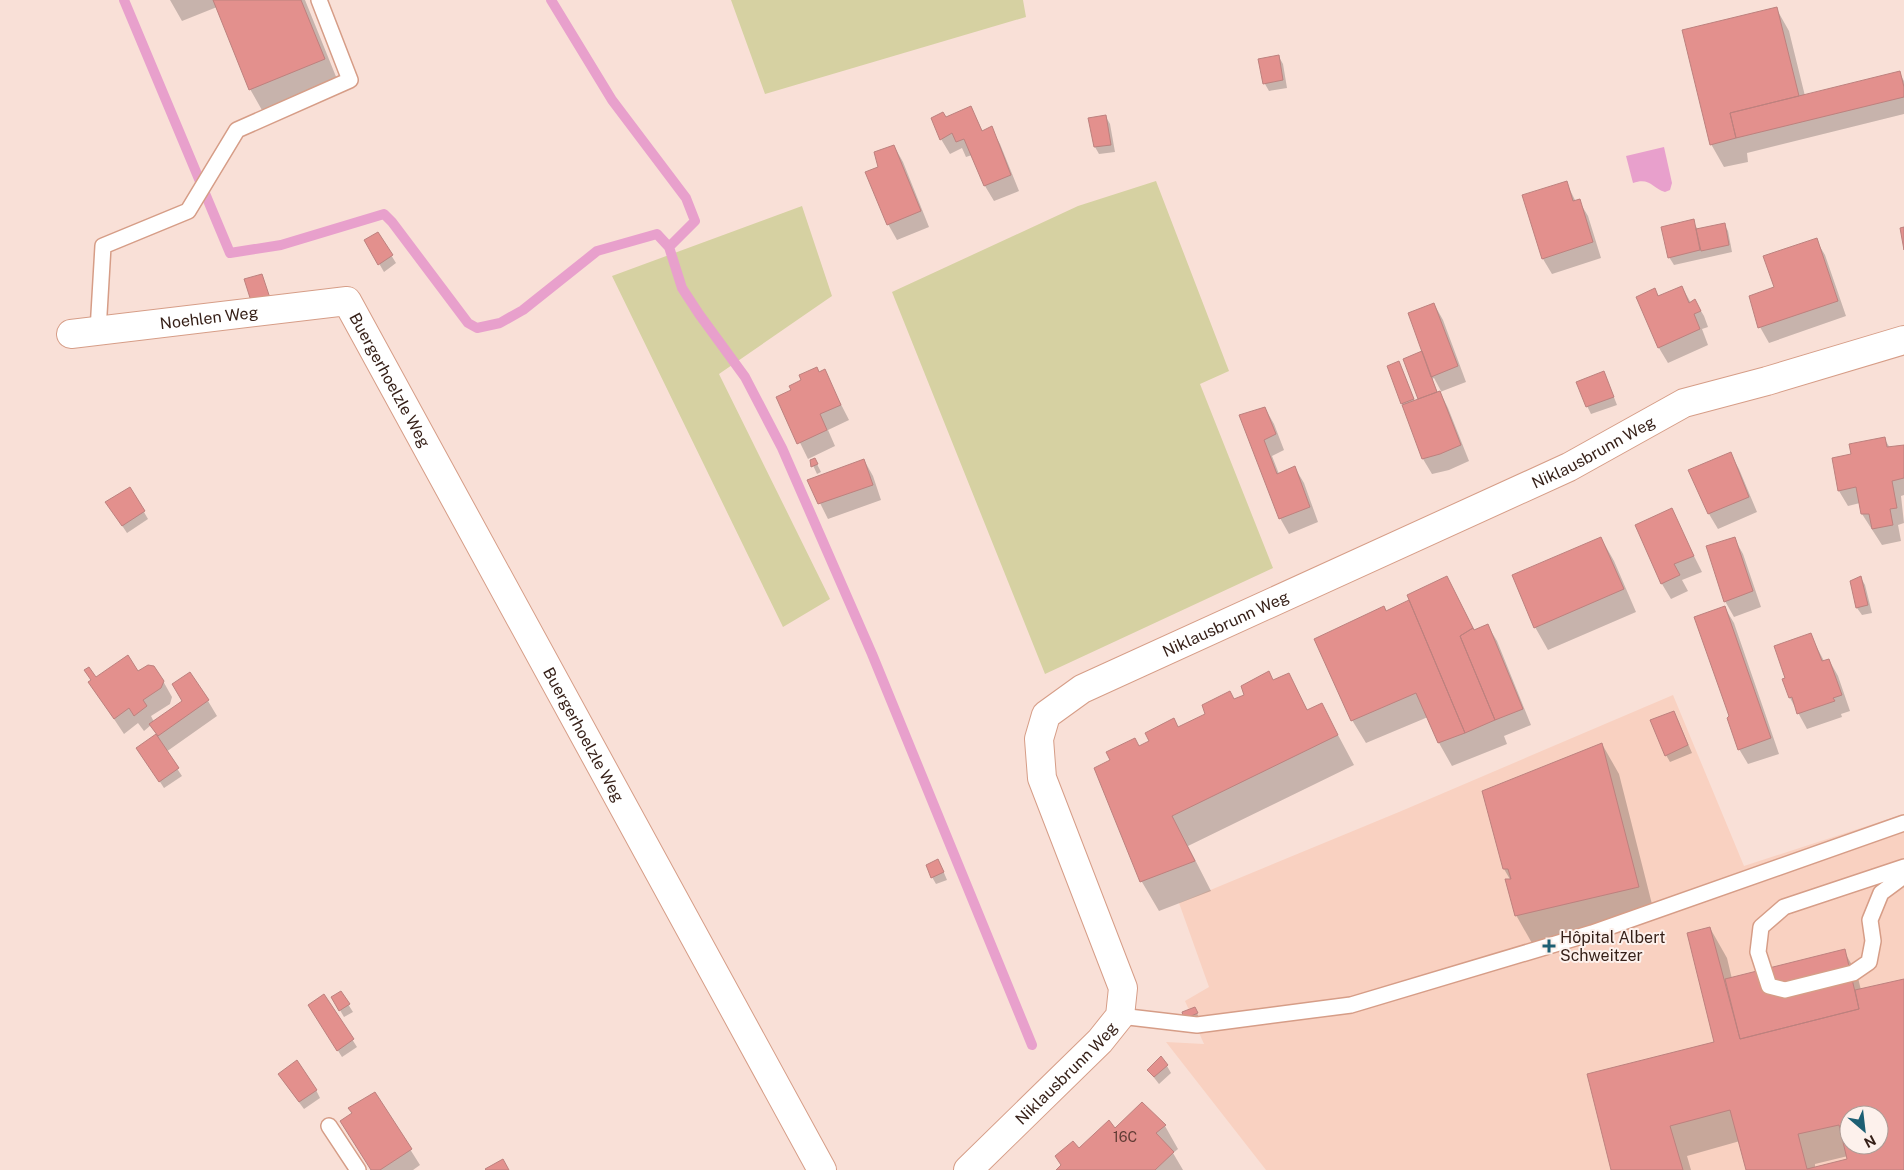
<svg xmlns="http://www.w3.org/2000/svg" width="1904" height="1170" font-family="'Public Sans',sans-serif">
  <rect width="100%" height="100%" fill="#f9e0d7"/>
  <!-- built -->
  <path fill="#f9d1c1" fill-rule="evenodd" d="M1673 695 1744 866 1904 814V1170H1266L1166 1042 1204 1044 1185 1001 1209 987 1179 903 1399 812ZM1849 1115H1879V1145H1849Z"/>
  <!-- green -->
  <path fill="#d6d1a2" d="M731 0H1023L1026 17 765 94Z
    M1156 181 1229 371 1200 384 1273 568 1045 674 892 292 1078 206Z
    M802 206 832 296 719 374 830 599 783 627 612 276Z"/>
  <!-- water -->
  <path fill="#e8a0cc" d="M1664 147 1672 183 1670 190 1665 192C1652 188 1650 177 1633 183L1626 156Z"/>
  <!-- shadow -->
  <path fill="#0003" fill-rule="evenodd" d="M170 0H305L341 89 267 119 250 89 217 7 182 21Z
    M1776 8 1789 31 1805 96 1899 72 1904 81V114L1747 153 1748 162 1724 167 1711 144Z
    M1279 57 1283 64 1287 88 1269 91 1265 84 1260 60Z
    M971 108 983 132 991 128 1000 144 1019 191 994 201 985 186 972 155 966 157 962 148 950 154 941 139 945 118Z
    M1106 117 1110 124 1115 152 1099 154 1095 147Z
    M894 146 903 162 929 227 897 240 888 224Z
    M1566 182 1576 202 1579 201 1588 216 1601 258 1552 274 1543 259Z
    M1693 221 1698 230 1724 224 1728 231 1732 252 1674 265 1669 257Z
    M378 234 396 263 384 272 366 241Z
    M1816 240 1825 255 1846 316 1769 343 1760 327 1776 288Z
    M1682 287 1691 303 1695 301 1704 316 1708 327 1702 329 1708 345 1668 363 1659 348 1638 298 1655 290 1659 297Z
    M1434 304 1443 320 1466 382 1440 392 1448 408 1469 461 1449 470 1432 474 1423 459 1388 366 1399 362 1415 401 1420 400 1424 358ZM1434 378 1441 391 1438 393 1432 379Z
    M824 371 849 420 828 430 835 446 808 459 778 398Z
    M1604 372 1617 405 1591 414 1587 406Z
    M1265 408 1274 424 1284 450 1272 456 1279 474 1295 468 1304 483 1318 522 1289 534 1280 518 1241 416Z
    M1884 438 1890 448 1904 446V495L1901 496 1904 523 1898 525 1901 541 1882 545 1862 514 1860 503 1848 506 1839 491 1852 455Z
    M1730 453 1739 469 1757 512 1718 529 1709 514 1690 471Z
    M815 460 821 472 817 474 811 461Z
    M864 460 873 476 881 500 828 519 809 481Z
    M130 488 148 519 127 533 111 509Z
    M1671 510 1702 572 1682 580 1688 591 1671 599 1662 584 1636 526Z
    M1601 538 1614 561 1636 612 1548 650 1535 627Z
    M1734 538 1743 554 1761 607 1734 617 1725 601Z
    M1447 577 1475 631 1488 626 1497 641 1531 725 1504 736 1507 744 1452 766 1439 743 1428 717 1366 743 1352 720 1386 613 1411 601Z
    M1861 578 1865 585 1872 613 1862 615 1857 608Z
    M1725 608 1734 623 1779 754 1748 764 1739 749 1730 717Z
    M1810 634 1824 661 1829 660 1838 676 1850 711 1841 714 1842 717 1807 729 1790 698 1784 680 1787 679Z
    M138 673 163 681 172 697 170 704 151 716 154 722 208 701 217 716 166 752 182 776 164 788 138 748 157 735 151 725 144 731 138 723 124 734 90 683 95 679Z
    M1288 675 1308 711 1322 705 1354 765 1188 846 1211 891 1159 911 1142 882 1096 769Z
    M1678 720 1692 753 1670 762 1666 755Z
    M1602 744 1619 774 1655 916 1533 945 1516 915 1511 881 1504 869Z
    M942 868 947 880 936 884 932 877Z
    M1710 928 1727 958 1732 979 1844 951 1857 974 1861 990 1904 980V1170H1747L1740 1141 1687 1156 1691 1170H1612L1716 1042ZM1849 1115H1879V1145H1849ZM1848 1156 1849 1159 1815 1168V1164Z
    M341 993 353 1012 344 1017 333 998Z
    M324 995 357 1047 342 1057 314 1013Z
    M1194 1008 1201 1021 1190 1025 1184 1013Z
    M1167 1066 1171 1073 1159 1084 1148 1070Z
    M284 1082 316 1090 320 1098 304 1109Z
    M375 1094 420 1165 413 1170H372L353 1113Z
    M1142 1103 1165 1126 1178 1149 1173 1153 1183 1170H1058L1078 1150 1115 1130Z"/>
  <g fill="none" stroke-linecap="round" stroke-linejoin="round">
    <!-- stream -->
    <path stroke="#e8a0cc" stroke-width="10" d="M124 0 230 253 281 245 384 214 392 222 468 323 477 328 500 323 523 310 597 251 657 234 669 247
      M551 0 612 100 686 198 695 221 669 247 682 288 699 314 745 377 782 448 872 654 1032 1045"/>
  </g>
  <!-- building -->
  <path fill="#e3908d" stroke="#bd817e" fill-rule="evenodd" d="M213 0H301L325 59 249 90Z
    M1777 7 1799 96 1730 113 1736 138 1710 145 1682 30Z
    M1279 55 1283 80 1263 84 1258 59Z
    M1900 71 1904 87V97L1736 138 1730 113Z
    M971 106 982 131 992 126 1011 175 984 186 964 139 956 142 952 133 940 140 931 118 943 112 946 117Z
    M1106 115 1111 145 1094 147 1088 118Z
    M894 145 921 211 887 225 865 172 878 167 874 152Z
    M1567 181 1573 201 1580 199 1593 242 1542 259 1522 195Z
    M1694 219 1700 250 1668 258 1661 227Z
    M1725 223 1729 245 1701 251 1696 229Z
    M1904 227V250L1900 228Z
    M378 232 393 255 378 265 364 240Z
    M1817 238 1838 301 1758 328 1749 296 1774 287 1763 256Z
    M262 274 270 298 252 304 244 279Z
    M1682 286 1689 303 1695 299 1701 311 1694 314 1700 329 1658 348 1636 297 1655 288 1658 296Z
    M1434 303 1458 366 1431 377 1408 313Z
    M1422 351 1437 392 1418 399 1403 359Z
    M1399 361 1414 399 1401 404 1387 366Z
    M817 367 819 372 825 369 841 405 820 414 827 430 797 444 776 397 791 390 789 386 801 380 799 375Z
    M1604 371 1614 397 1586 407 1576 382Z
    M1440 391 1461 445 1440 454 1422 459 1402 405Z
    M1265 407 1276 434 1264 440 1277 474 1295 466 1310 507 1279 519 1239 415Z
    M1885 437 1887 447 1904 445V478L1892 481 1897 508 1890 509 1893 525 1872 529 1869 514H1861L1856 487 1838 491 1832 458 1851 454 1849 444Z
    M1731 452 1749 497 1708 514 1688 470Z
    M815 458 818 464 811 467 810 460Z
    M864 459 873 485 818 504 807 480Z
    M130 487 145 511 122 526 105 502Z
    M1672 508 1694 556 1674 564 1680 575 1661 584 1635 525Z
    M1601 537 1624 589 1534 628 1512 575Z
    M1735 537 1753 591 1724 602 1706 546Z
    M1447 576 1473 628 1460 636 1495 720 1465 733 1407 595Z
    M1861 576 1868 605 1856 608 1850 581Z
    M1409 600 1465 733 1438 743 1416 693 1351 721 1314 639 1384 606 1386 611Z
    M1725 606 1771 738 1738 750 1727 718 1729 716 1694 617Z
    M1488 624 1523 709 1495 720 1460 636 1473 628 1474 630Z
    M1811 633 1822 661 1829 659 1842 695 1833 698 1835 701 1797 714 1792 697 1789 698 1782 679 1785 678 1774 646Z
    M128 655 138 671 148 665 154 666 164 681 161 688 143 700 147 706 134 716 129 708 114 719 88 682 91 680 84 670 89 667 96 677Z
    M1269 671 1273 680 1289 673 1307 710 1322 703 1338 735 1172 816 1195 861 1140 882 1094 768 1110 760 1106 752 1135 738 1139 746 1149 741 1145 733 1174 718 1178 727 1205 714 1202 705 1230 691 1234 699 1244 695 1241 686Z
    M190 672 209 700 158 736 149 724 182 701 172 684Z
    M1674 711 1688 745 1665 756 1650 720Z
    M156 734 179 768 159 782 136 748Z
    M1602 743 1639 887 1515 916 1505 879H1511L1508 869H1503L1482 791Z
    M938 859 944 872 931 878 926 865Z
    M1710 927 1740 1039 1859 1009 1855 990 1904 979V1170H1746L1730 1110 1670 1126 1683 1170H1611L1587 1074 1714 1042 1687 933ZM1849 1115H1879V1145H1849ZM1839 1125 1847 1159 1807 1169 1798 1134Z
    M1845 949 1859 1009 1740 1039 1725 979Z
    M341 991 350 1004 339 1011 331 997Z
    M324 994 354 1039 337 1051 308 1005Z
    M1195 1007 1198 1013 1184 1019 1182 1012Z
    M1161 1056 1168 1065 1154 1077 1147 1070Z
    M297 1060 317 1090 299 1102 278 1074Z
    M375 1092 412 1149 380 1170H371L340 1121 352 1113 348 1108Z
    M1142 1102 1166 1125 1156 1133 1174 1152 1155 1170H1056L1061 1165 1055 1156 1073 1141 1079 1148 1109 1120 1115 1128Z
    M503 1159 509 1170H486L485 1169Z"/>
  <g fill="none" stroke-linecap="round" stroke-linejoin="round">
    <!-- service casing -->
    <g stroke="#d69d87" stroke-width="18">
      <path id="service" d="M98 331 103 246 188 211 237 130 350 80 319 0
        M1904 867 1784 907 1761 927 1758 952 1769 986 1785 990 1853 973 1869 962 1873 941 1870 920 1881 893 1904 876
        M1120 1016 1197 1025 1351 1005 1592 933 1904 823
        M329 1126 358 1170"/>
    </g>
    <!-- minor casing -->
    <g stroke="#d69d87" stroke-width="30">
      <g id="minor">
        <path id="s1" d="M71 334 347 301 822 1170"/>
        <path id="s2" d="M968 1170 1100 1041 1120 1016 1123 988 1042 778 1039 739 1046 715 1082 689 1569 467 1684 403 1767 381 1904 340"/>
      </g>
    </g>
    <!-- service -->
    <use href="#service" stroke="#fff" stroke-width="15"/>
    <!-- minor -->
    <use href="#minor" stroke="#fff" stroke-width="28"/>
  </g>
  <!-- markers -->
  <path fill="#1d5f73" stroke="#fdf1ec" stroke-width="2" d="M1546.5 938.5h5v5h5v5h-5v5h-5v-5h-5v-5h5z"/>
  <g text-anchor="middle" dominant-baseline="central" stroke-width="4" stroke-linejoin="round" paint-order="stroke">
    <!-- number labels -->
    <g font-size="14" fill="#603b34">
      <text x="1125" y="1137">16C</text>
    </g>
    <!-- street labels -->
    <g font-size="16" fill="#351f17" stroke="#fdf1ec">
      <text stroke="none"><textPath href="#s1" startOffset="139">Noehlen Weg</textPath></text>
      <text stroke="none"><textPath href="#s1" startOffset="368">Buergerhoelzle Weg</textPath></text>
      <text stroke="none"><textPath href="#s2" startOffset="1142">Niklausbrunn Weg</textPath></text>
      <text stroke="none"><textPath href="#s2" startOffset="736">Niklausbrunn Weg</textPath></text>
      <text stroke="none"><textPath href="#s1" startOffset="772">Buergerhoelzle Weg</textPath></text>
      <text stroke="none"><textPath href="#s2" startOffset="138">Niklausbrunn Weg</textPath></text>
    </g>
    <!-- poi labels -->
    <g font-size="16" fill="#351f17" stroke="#fdf1ec" text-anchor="start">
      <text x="1560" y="937">Hôpital Albert<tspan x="1560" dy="18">Schweitzer</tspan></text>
    </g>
  </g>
  <!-- north arrow -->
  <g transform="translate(1864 1130) rotate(152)"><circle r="24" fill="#fdf1ec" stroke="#ad9d97"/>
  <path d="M0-4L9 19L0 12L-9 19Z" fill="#1d5f73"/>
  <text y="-8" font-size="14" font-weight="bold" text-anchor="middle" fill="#351f17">N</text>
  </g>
</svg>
